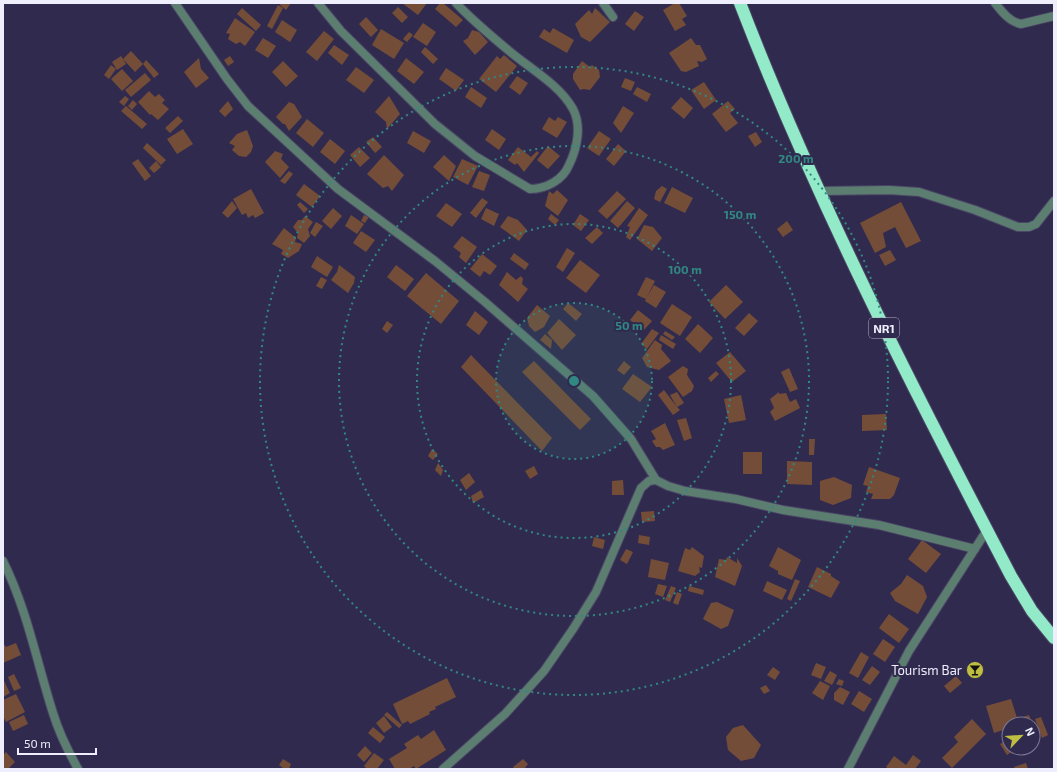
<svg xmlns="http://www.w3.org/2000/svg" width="1057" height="772" font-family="'Exo 2',sans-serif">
  <rect width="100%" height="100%" fill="#302b4e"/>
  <!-- building -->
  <path fill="#744d39" d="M281 3H291L286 10 280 5Z
    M402 3H427L418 15Z
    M440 3H443L463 20 456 27 435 9Z
    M675 3H679L687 16 682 19 686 25 675 31 663 10Z
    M278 5 283 8 272 29 267 26Z
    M398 7 408 17 402 23 392 13Z
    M242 8 261 25 256 31 237 14Z
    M595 8 610 22 590 42 581 37 575 24 589 10 592 14Z
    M635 11 644 17 634 31 625 24Z
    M366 17 378 30 371 37 359 24Z
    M235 18 255 32 245 46 240 42 236 44 228 39 230 34 226 33Z
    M282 20 297 30 290 42 275 32Z
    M423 23 436 32 427 46 413 37Z
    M553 28 574 40 567 53 539 37 544 29 550 33Z
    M381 29 404 43 394 59 372 45Z
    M472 30 479 32 488 42 475 55 463 41 468 38Z
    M324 31 334 39 317 61 306 52Z
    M409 32 413 35 407 42 403 39Z
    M263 38 276 46 268 58 255 50Z
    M691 38 696 45H700L707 59 702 62 697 61 699 66 686 72 681 71 669 53Z
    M334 45 349 55 342 65 328 53Z
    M425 47 438 59 433 64 421 52Z
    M131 51 143 64 135 72 123 59Z
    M504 55 517 66 496 92 479 79 497 56 500 59Z
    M121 56 126 64 117 70 112 62Z
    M230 56 234 62 228 66 224 60Z
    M199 58 201 69 209 78 196 88 184 72Z
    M406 58 424 72 414 84 397 71Z
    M146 60 159 74 154 78 143 64Z
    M283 61 298 76 286 87 272 72Z
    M582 61 590 67 592 65 599 70 600 77 590 90 583 89 580 90 573 79V74Z
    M111 65 116 69 109 79 104 75Z
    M356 67 374 80 364 93 346 80Z
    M446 68 464 80 456 91 439 79Z
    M122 69 133 81 122 91 111 79Z
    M145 73 151 80 131 97 125 90Z
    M517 76 528 83 520 95 509 87Z
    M625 78 635 82 631 91 621 87Z
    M704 82 716 100 704 109 691 90Z
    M471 87 487 98 481 108 465 97Z
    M637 87 651 94 647 102 633 94Z
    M149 91 155 97 159 94 165 100 150 115 138 102Z
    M125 96 129 99 124 106 119 102Z
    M389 96 400 114 387 129 386 122 375 112Z
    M681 97 693 108 684 119 671 108Z
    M133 100 137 104 132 110 128 106Z
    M228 101 233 109 225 117 219 111Z
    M728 101 735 109 730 113 738 123 726 132 712 114Z
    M289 102 294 104 302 117 289 131 285 124H283L276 117Z
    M162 103 169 109 158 120 151 114Z
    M126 106 147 124 142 129 121 111Z
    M623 106 634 113 621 133 613 123Z
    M178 116 183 121 170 133 165 128Z
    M549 117 555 121 558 117 567 122 557 138 542 129Z
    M307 119 324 133 313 147 296 133Z
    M183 129 193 144 177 154 167 139Z
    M492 129 506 139 499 150 485 140Z
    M247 130 253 146 251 152 246 157 239 156 232 150 235 146 229 143 237 134Z
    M413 131 431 141 424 153 407 143Z
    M599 131 611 139 599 156 587 148Z
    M756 132 762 142 755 147 748 136Z
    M373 137 382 147 375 153 366 142Z
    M330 139 345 151 335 164 320 152Z
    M147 143 166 160 161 165 143 148Z
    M618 144 626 151 614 166 606 159Z
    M548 146 560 156 548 169 537 160Z
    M359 147 370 158 360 167 350 155Z
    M518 147 531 157 537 151 539 153 524 172 517 163 515 165 508 160Z
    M275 151 283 154 281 159 289 167 280 178 265 162Z
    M384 155 404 175 392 191 388 186 383 188 367 174Z
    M444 155 456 166 449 181 433 167Z
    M138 159 151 176 145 181 132 163Z
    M462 159 478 166 468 185 453 177Z
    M156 161 161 167 154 173 149 168Z
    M289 171 293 174 285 184 280 181Z
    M479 171 490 175 484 191 472 187Z
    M304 184 320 196 312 207 296 195Z
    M662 186 667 189 660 202 654 199 656 191Z
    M672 187 693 198 685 213 664 203Z
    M251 189 264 213 255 218 253 215 248 218 246 213 242 215 233 199Z
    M557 190 568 200 558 216 545 206 549 191 553 194Z
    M617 191 626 199 607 219 598 211Z
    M482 198 488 202 476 218 470 213Z
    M232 201 237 208 228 218 222 213Z
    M627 201 635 208 618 228 610 221Z
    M300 202 308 209 304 213 297 205Z
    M901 202 921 241 906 248 895 227 883 233 886 247 875 253 860 223Z
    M446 203 462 214 452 227 436 216Z
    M333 208 342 216 331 229 322 221Z
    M486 208 499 214 494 226 481 219Z
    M639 208 648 215 630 240 626 237 630 227 627 226Z
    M551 214 559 220 555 225 548 219Z
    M580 214 589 220 581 231 573 225Z
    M351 215 364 224 357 234 345 226Z
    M364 215 369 217 365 223 361 221Z
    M305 216 313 222 308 229 310 236 304 243 297 238 298 233 293 227 298 220H302Z
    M508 216 518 220 527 230 519 241 500 227Z
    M787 221 793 230 783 237 777 229Z
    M316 222 323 226 315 237 310 233Z
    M644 225 653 227 662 238 652 251 637 239Z
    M597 227 603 233 592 244 585 238Z
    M284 228 296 238 295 242 302 244 299 251 288 258 281 254 283 250 272 244Z
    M361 231 375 240 366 252 353 243Z
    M462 236 477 247 466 263 459 257 461 253 453 247Z
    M567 248 575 253 563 272 556 267Z
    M890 250 896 260 885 266 879 255Z
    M514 253 529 264 525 270 510 259Z
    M482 254 497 266 490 275 484 271 480 277 470 269Z
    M317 256 333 267 327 277 311 267Z
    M580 260 600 275 586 293 566 278Z
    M339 265 355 277 354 283 348 293 331 280 337 272Z
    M396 265 414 279 405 291 387 277Z
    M507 272 516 280 521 276 523 279 522 284 528 289 518 302 499 285Z
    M426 273 459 301 441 324 407 296Z
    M321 277 327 280 322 289 316 286Z
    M646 277 655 281 647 297 654 285 666 292 656 308 645 301 646 299 637 295Z
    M726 285 743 302 725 319 709 302Z
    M568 303 582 314 576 321 563 309Z
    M672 304 692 317 680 336 660 323Z
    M537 305 550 316 544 327 535 332 529 326 527 318Z
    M638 310 652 321 643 331 630 320Z
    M475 311 488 322 479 335 466 325Z
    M749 313 758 321 744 336 735 328Z
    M559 319 576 335 562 350 547 333Z
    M387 321 393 325 387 333 382 329Z
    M698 324 713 338 700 353 685 339Z
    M652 329 659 333 647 349 641 344Z
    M665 331 675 337 672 340 663 334Z
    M545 334 552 340 551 349 540 340Z
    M661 335 676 344 673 349 659 340Z
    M655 340 662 345 661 349 671 361 659 370 647 367 642 358Z
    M730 352 746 371 732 382 716 363Z
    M471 355 552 438 542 451 461 367Z
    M534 361 591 419 580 430 522 372Z
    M624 361 631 367 624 375 617 370Z
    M683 366 688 369 687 375 694 386 692 391 683 397 668 377Z
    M789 368 798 389 790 392 781 372Z
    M716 371 719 374 711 382 708 378Z
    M633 374 652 387 640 402 622 389Z
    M664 390 677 407 670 395 677 392 684 403 677 407 680 410 673 415 658 395Z
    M779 392V394L786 393 790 402 796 399 800 408 775 421 770 412 774 408 770 399Z
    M741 395 746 420 729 423 724 399Z
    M886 414 887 430 862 431V415Z
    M686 418 692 438 684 441 677 420Z
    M665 423 675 445 663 450 660 447H656L652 441 656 439 651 431Z
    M809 439H815L814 455H809Z
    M432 449 438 454 433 460 428 456Z
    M743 452H762V474H743Z
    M787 461 812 462V485L787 484Z
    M438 463 443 470 441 476 435 470Z
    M534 466 538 474 530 479 525 471Z
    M869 467 900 478 894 495 890 499H871L873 494 866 492 868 486 863 485Z
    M469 473 475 482 466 490 460 480Z
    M834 477 852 485 851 498 833 505 820 500V481Z
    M623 480 624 495H612V481Z
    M481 490 484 497 473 503 471 496Z
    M654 511 655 521 642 522 641 512Z
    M639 535 650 537 649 545 638 543Z
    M594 537 605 540 603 549 592 546Z
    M922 540 941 554 926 573 908 559Z
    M692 547 704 556 702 568 699 567 700 572 695 576 678 571 685 548 690 550Z
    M778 547 801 560 792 580 778 574V571L769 566Z
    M626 549 633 552 627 564 620 560Z
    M727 557 737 563V558L742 566 735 586 715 577 719 559 726 560Z
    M651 559 669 563 665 580 648 577Z
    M817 567 831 574V576L840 582 831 598 808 587Z
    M907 575 923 586 927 597 918 614 895 601 890 593 901 584Z
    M795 579 800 581 791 601 787 599Z
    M767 581 787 590 782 600 763 591Z
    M658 584 667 586 663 597 655 594Z
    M671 586 676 588 670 602 665 600Z
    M689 586 704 590 703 595 688 591Z
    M677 592 682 594 678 605 673 603Z
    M717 602 734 610 728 626 721 629 703 619 711 603Z
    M889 614 909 629 899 643 879 628Z
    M883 639 895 647 885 662 873 654Z
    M3 643 6 647 16 643 21 655 3 663Z
    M861 652 869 657 858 678 849 673Z
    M816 663 826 667 821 679 811 675Z
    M872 666 880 672 870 685 862 680Z
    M773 667 780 672 775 680 767 675Z
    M830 671 837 675 832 685 824 681Z
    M14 674 21 688 14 691 8 677Z
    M956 676 962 683 950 693 944 686Z
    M447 678 456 697 435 707 436 709 429 712 430 714 410 724 408 721 402 724 393 704Z
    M3 679 10 693 3 697Z
    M839 679 844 681 842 686 836 684Z
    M820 681 830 686 823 700 812 693Z
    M766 685 770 691 764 694 760 688Z
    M840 687 850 692 843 705 834 700V693Z
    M859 691 872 699 864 712 851 704Z
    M16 694 25 712 6 722 3 716V700Z
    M1011 699 1019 724H1009V728L994 733 986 706Z
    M387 712 402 725 399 728 384 715Z
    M24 715 28 724 13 731 9 722Z
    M1029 715 1032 723 1026 724 1023 717Z
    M384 716 392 727 384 733 376 723Z
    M1041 717 1048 735 1042 738 1035 719Z
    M972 719 986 734 952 768 942 758 958 742 954 737Z
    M743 725 761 745 754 758 741 761 728 750 726 737 733 728Z
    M373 727 385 737 380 743 368 733Z
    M434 730 446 750 416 769 414 766 409 769H395L389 759 407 748 404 744 418 735 421 739Z
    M1007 740 1009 748H1013L1014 750 1007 755 1000 744Z
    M365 746 372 753 364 762 357 755Z
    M6 752 15 762 8 769H3V755Z
    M374 753 384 760 377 769H367L364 766Z
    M913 755 921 761 915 769H889L886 767 894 756 906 765Z
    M283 759 291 764 289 769H284L279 765Z
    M523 759 528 764 524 769H515L513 767Z
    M1026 763 1028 769H1015L1014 767Z"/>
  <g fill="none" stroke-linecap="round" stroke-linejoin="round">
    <!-- street casing -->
    <g stroke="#4b4666" stroke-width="10">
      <path id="street" d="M175 3 227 79 248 106 338 189 435 261 485 302 593 396 631 439 656 480 668 486 685 491 736 499 783 510 879 525 975 549
        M318 3 341 31 435 124 475 156 530 189C546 189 563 180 569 165 577 149 582 126 573 109 559 84 529 68 508 50 490 35 472 20 456 3
        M603 3 613 17
        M995 3C1002 12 1010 22 1021 24L1054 16
        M820 191 889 190 919 192 975 210 1018 227H1029L1036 224 1054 201
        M3 561C27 609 37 663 53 713 59 733 68 751 78 769
        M443 769 505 714 544 671 573 629 596 592 641 488 649 481 656 480
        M848 769 909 651 987 530"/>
    </g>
    <!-- highway casing -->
    <g stroke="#4b4666" stroke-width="14">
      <path id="highway" d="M740 3C816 200 913 389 1011 576L1032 611 1054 638"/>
    </g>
    <!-- street -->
    <use href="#street" stroke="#5c7e71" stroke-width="8"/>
    <!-- highway -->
    <use href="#highway" stroke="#92eac9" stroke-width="12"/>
  </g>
  <!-- distance rings -->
  <circle cx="574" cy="381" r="78" fill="#318883" fill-opacity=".12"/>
  <g fill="none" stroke="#318883" stroke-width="2" stroke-dasharray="2 4">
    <circle cx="574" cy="381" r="78"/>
    <circle cx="574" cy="381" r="157"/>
    <circle cx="574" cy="381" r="235"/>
    <circle cx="574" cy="381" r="314"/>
  </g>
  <!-- icons -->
  <defs>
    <g id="bar-disc" transform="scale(0.9)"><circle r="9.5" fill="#c0be41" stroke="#302b4e"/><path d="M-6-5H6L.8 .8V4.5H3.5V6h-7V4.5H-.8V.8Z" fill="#111"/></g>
  </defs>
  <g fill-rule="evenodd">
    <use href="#bar-disc" x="975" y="670"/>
  </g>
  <g text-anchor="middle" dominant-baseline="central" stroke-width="4" stroke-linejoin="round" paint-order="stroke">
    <!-- shield labels -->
    <rect fill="#302b4e" stroke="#b6b4c8" stroke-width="1" x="869" y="318" width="30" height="20" rx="3"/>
    <g font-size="12" font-weight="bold" fill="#efeefc">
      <text x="884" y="328">NR1</text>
    </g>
    <!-- poi labels -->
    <g font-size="13" fill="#efeefc" stroke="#302b4e" text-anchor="end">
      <text x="962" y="670">Tourism Bar</text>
    </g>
  </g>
  <circle cx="574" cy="381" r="6" fill="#318883" stroke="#302b4e" stroke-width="2"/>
  <g font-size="12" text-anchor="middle" font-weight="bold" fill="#318883" stroke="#302b4e" stroke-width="4" stroke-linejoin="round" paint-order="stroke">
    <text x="796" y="163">200 m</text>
    <text x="740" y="219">150 m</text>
    <text x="685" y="274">100 m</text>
    <text x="629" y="330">50 m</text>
  </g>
  <!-- border -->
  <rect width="1057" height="772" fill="none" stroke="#efeefc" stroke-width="8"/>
  <!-- north arrow -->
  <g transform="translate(1021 736) rotate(65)"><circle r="19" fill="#302b4e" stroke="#7c7994"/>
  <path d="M0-3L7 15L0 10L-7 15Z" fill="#c0be41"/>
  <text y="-6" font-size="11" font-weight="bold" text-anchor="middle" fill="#efeefc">N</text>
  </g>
  <!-- scale -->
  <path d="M18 748v6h78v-6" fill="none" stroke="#efeefc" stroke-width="2"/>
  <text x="24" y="748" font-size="12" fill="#efeefc" stroke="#302b4e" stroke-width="3" paint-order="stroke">50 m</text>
</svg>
